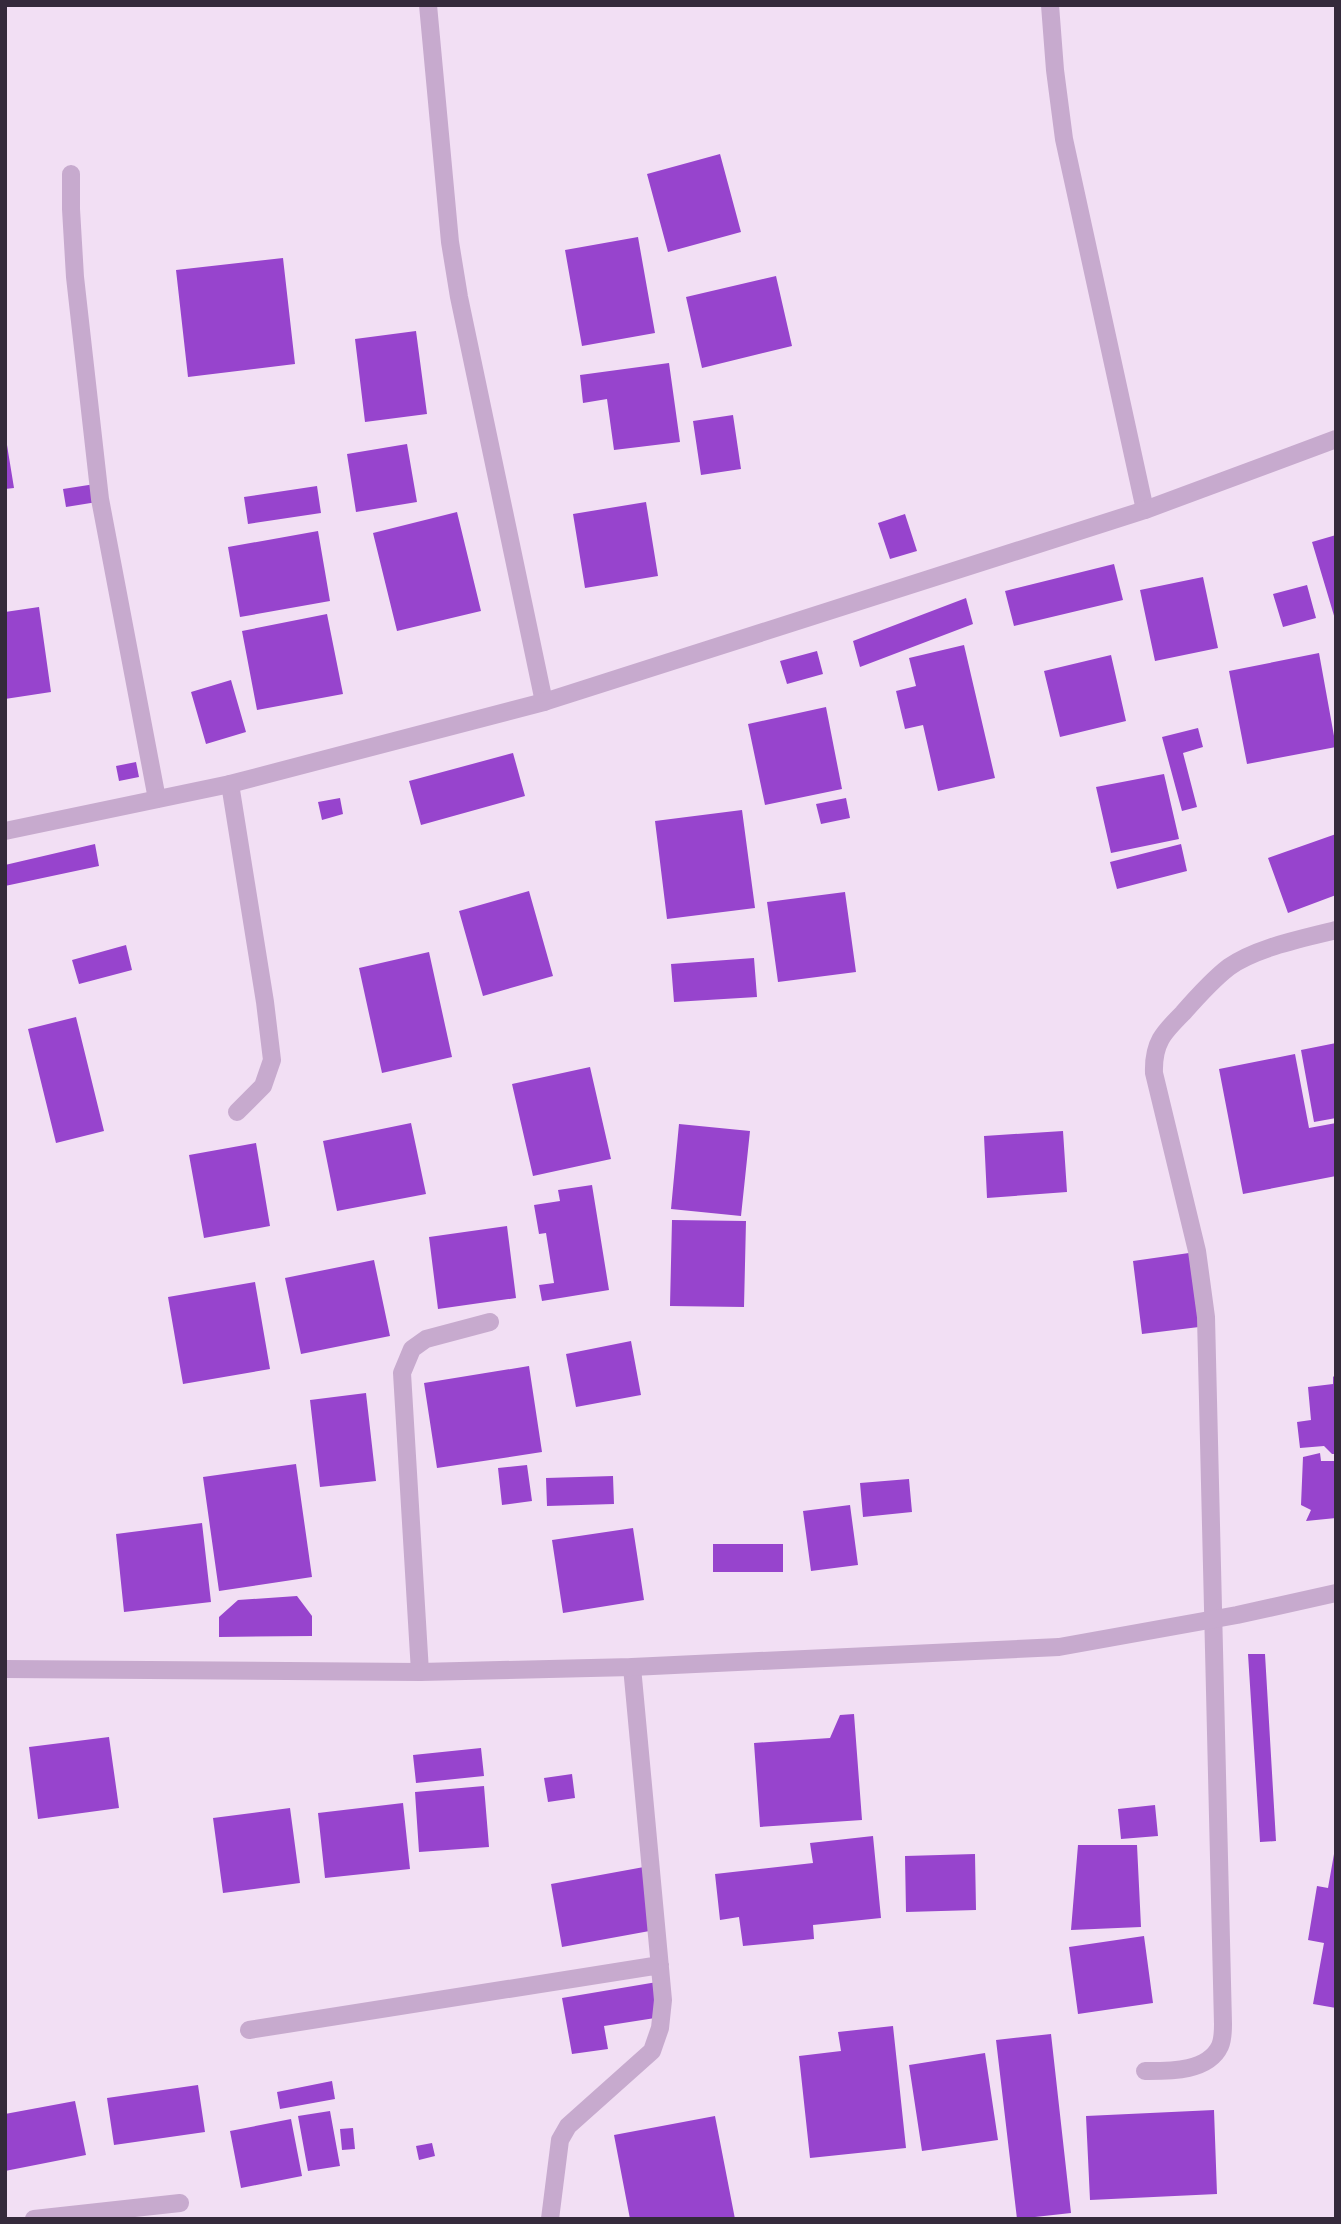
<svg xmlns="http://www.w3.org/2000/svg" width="1341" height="2224" font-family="Arial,sans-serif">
  <rect width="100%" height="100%" fill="#f2dff4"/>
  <!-- building -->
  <path fill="#9744cd" d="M720 154 741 232 668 252 647 174Z
    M638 237 655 333 582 346 565 250Z
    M283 258 295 364 188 377 176 270Z
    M776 276 792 346 702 368 686 297Z
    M416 331 427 414 365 422 355 339Z
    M669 363 680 442 614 450 607 399 583 403 580 375Z
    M733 415 741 469 701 475 693 421Z
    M407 444 417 502 356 512 347 454Z
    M7 445 14 488 5 489V446Z
    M95 484 97 502 66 507 63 489Z
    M317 486 321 513 248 524 244 497Z
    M646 502 658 576 585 588 573 514Z
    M457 512 481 611 397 631 373 533Z
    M905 514 917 551 890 559 878 523Z
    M318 531 330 601 240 617 228 547Z
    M1336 535V618L1335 619 1312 542Z
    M1114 564 1123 600 1014 626 1005 591Z
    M1203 577 1218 648 1155 661 1140 590Z
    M1307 585 1316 618 1283 627 1273 594Z
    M966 598 973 624 860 667 853 641Z
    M39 607 51 692 5 699V612Z
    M327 614 343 694 257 710 242 631Z
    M964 645 995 778 938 791 923 725 905 729 896 691 916 686 909 658Z
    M817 651 823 674 787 684 780 661Z
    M1319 653 1336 747 1247 764 1229 671Z
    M1111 655 1126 721 1060 737 1044 671Z
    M231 680 246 732 206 744 191 692Z
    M826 707 842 789 765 805 748 724Z
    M1198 728 1203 747 1183 753 1197 807 1182 811 1162 737Z
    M513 753 525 796 421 825 409 781Z
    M136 762 139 777 119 781 116 766Z
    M1164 774 1179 839 1111 853 1096 787Z
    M340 798 343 814 322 820 318 802Z
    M846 798 850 818 821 824 816 804Z
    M742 810 755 908 667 919 655 821Z
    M1336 834V895L1288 913 1268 858Z
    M95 844 99 866 5 886V865Z
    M1181 844 1187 871 1117 889 1110 862Z
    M529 891 553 976 483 996 459 911Z
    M845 892 856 972 778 982 767 902Z
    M126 945 132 970 79 984 72 960Z
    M429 952 452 1057 382 1073 359 968Z
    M754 958 757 997 674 1002 671 964Z
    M76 1017 104 1131 56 1143 28 1029Z
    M1336 1043V1118L1314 1122 1301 1050Z
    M1295 1054 1309 1128 1336 1123V1176L1243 1194 1219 1069Z
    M590 1067 611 1159 533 1176 512 1084Z
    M411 1123 426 1194 337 1211 323 1141Z
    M679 1124 750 1131 741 1216 671 1209Z
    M1063 1131 1067 1192 987 1198 984 1136Z
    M256 1143 270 1226 204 1238 189 1155Z
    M592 1185 609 1290 542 1301 539 1285 554 1283 546 1233 539 1234 534 1205 560 1201 558 1190Z
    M672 1220 746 1221 744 1307 670 1306Z
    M507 1226 516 1298 438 1309 429 1237Z
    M1189 1253 1199 1327 1142 1334 1133 1261Z
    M374 1260 390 1336 301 1354 285 1278Z
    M255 1282 270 1369 183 1384 168 1297Z
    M631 1341 641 1395 576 1407 566 1354Z
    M529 1366 542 1452 437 1468 424 1383Z
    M1336 1374V1454H1332L1324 1446 1300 1448 1297 1422 1311 1420 1308 1387 1333 1384V1377Z
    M366 1393 376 1481 320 1487 310 1400Z
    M1320 1453 1321 1461H1336V1518L1306 1521 1311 1510 1301 1505 1303 1457Z
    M296 1464 312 1577 219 1591 203 1477Z
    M527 1465 532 1501 502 1505 498 1468Z
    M613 1476 614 1504 547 1506 546 1478Z
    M909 1479 912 1512 863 1517 860 1483Z
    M850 1505 858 1565 811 1571 803 1511Z
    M202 1523 211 1602 124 1612 116 1534Z
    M633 1528 644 1600 563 1613 552 1540Z
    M713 1544H783V1572H713Z
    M297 1596 312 1616V1636L219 1637V1617L238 1600Z
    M1248 1654H1265L1276 1841 1260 1842Z
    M854 1714 862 1820 760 1827 754 1743 830 1738 840 1715Z
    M109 1737 119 1808 38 1819 29 1747Z
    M481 1748 484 1776 416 1783 413 1755Z
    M572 1774 575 1798 548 1802 544 1778Z
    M484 1786 489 1847 419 1852 415 1792Z
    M403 1803 410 1869 325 1878 318 1813Z
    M1155 1805 1158 1836 1121 1839 1118 1809Z
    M290 1808 300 1883 223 1893 213 1818Z
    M873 1836 881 1918 813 1925 814 1939 743 1946 739 1917 720 1920 715 1874 813 1863 810 1843Z
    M1078 1845H1137L1141 1927 1071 1930Z
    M975 1854 976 1910 906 1912 905 1856Z
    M1334 1854H1336V2008L1313 2004 1324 1943 1308 1940 1317 1886 1328 1888Z
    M644 1867 655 1930 562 1947 551 1884Z
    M1144 1936 1153 2003 1078 2014 1069 1947Z
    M657 1982 655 2018 604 2026 608 2049 572 2054 562 1998Z
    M893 2026 906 2148 810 2158 799 2056 841 2051 838 2032Z
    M1051 2034 1071 2213 1017 2219 996 2040Z
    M985 2053 998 2140 922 2151 909 2065Z
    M332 2081 335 2099 280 2109 277 2092Z
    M198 2085 205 2132 114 2145 107 2098Z
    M75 2101 86 2155 5 2171V2114Z
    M1214 2110 1217 2194 1090 2200 1086 2116Z
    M330 2111 340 2166 308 2171 298 2116Z
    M715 2116 735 2219H630L614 2135Z
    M291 2119 302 2176 241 2188 230 2131Z
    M353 2128 355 2149 342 2150 340 2129Z
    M432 2143 435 2156 419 2160 416 2146Z"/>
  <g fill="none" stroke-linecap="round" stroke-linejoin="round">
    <!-- minor -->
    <path stroke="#c7aace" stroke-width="18" d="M428 5 450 242 459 297 544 702
      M1050 5 1055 70 1064 139 1145 510
      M71 174V209L75 277 100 499 157 799
      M230 784 265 1002 272 1060 263 1086 237 1112
      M420 1672 402 1373 412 1349 426 1339 490 1322
      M249 2030 660 1965
      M1145 2071C1169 2071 1208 2072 1220 2046 1223 2039 1223 2031 1223 2024L1206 1317 1197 1251 1154 1073C1153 1043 1163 1033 1183 1013 1197 997 1212 980 1229 967 1258 947 1302 939 1336 930
      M34 2219 180 2203
      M550 2219 560 2140 568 2126 652 2051 660 2028 663 2000 632 1667"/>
    <!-- tertiary -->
    <path stroke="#c7aace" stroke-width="18" d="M5 831 230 784 544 702 1145 510 1336 439
      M5 1669 420 1672 632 1667 1059 1647 1237 1615 1336 1593"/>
  </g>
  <!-- border -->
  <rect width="1341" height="2224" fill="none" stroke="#352a3b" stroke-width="14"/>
</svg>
